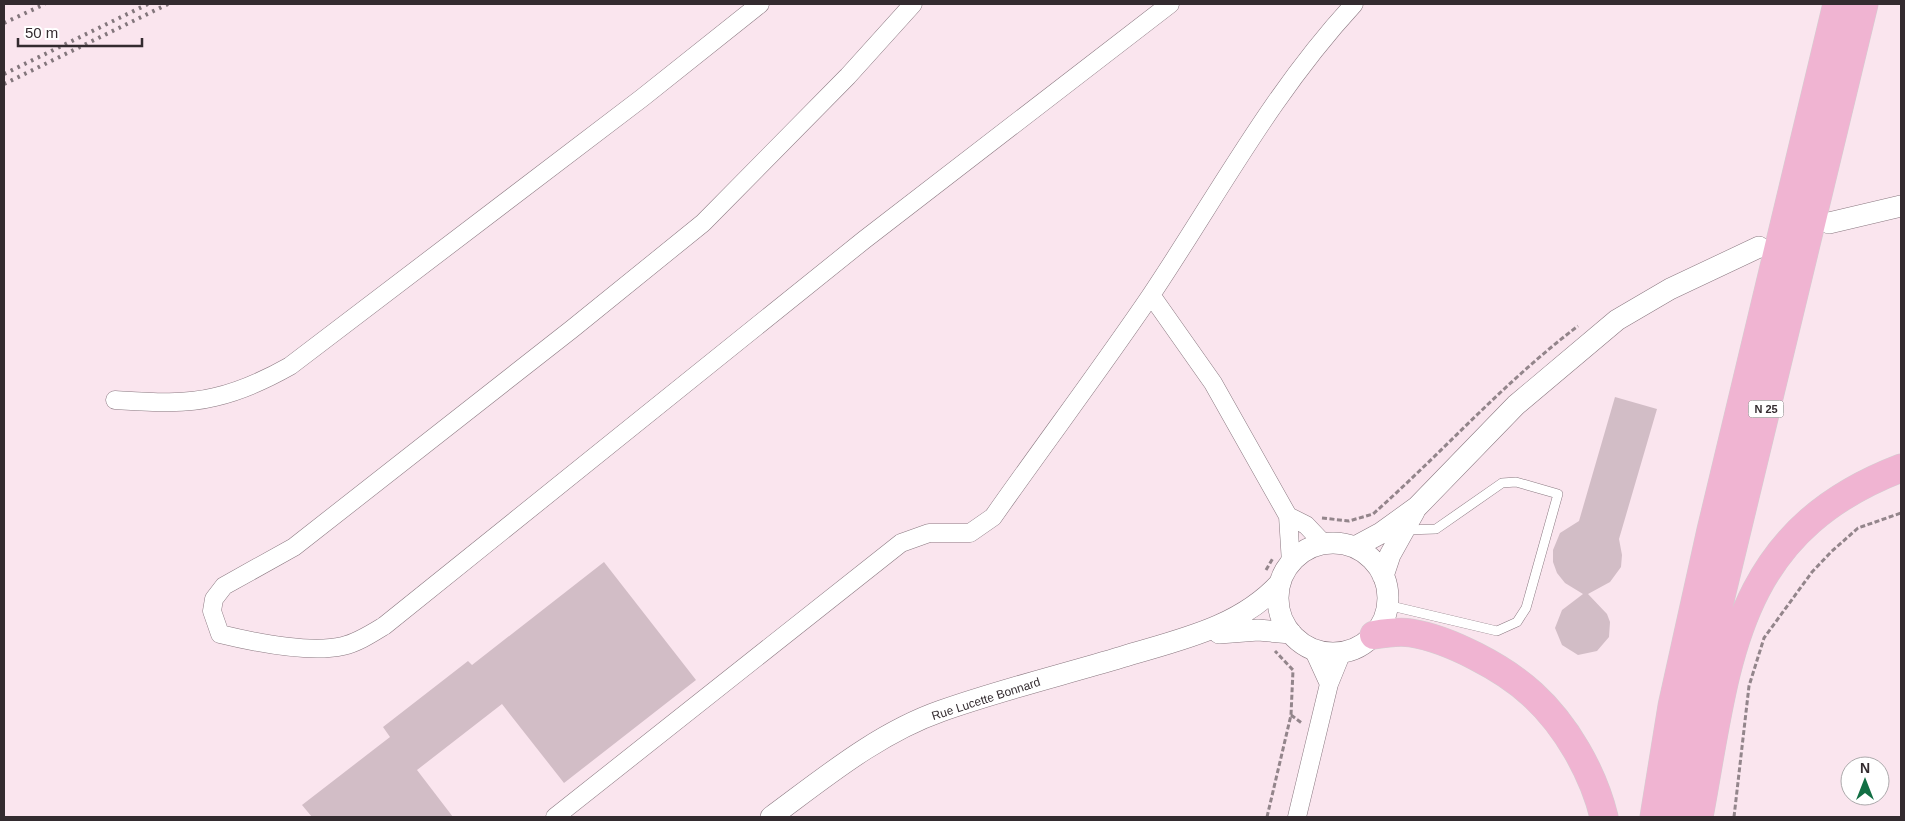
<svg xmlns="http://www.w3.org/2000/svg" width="1905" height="821" font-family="Arial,sans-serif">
  <rect width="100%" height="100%" fill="#fae5ee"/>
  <!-- building -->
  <path fill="#d2bdc6" d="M1615 397 1657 409 1619 539 1622 555 1621 567 1610 582 1588 594 1607 614 1610 622 1609 637 1597 651 1578 655 1562 645 1555 628 1562 610 1583 594 1565 583 1557 573 1553 562V550L1560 533 1579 521Z
    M604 562 696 680 564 783 502 704 417 770 453 817H312L302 805 390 737 383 727 468 661 472 665Z"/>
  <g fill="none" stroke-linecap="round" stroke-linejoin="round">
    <!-- service casing -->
    <g stroke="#8a7880" stroke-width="10">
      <path id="service" d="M1387 605 1497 631 1517 622 1526 608 1558 494 1516 482 1502 483 1436 529 1406 530"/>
    </g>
    <!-- minor casing -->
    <g stroke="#8a7880" stroke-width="19">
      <path id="minor" d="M913 4 848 76 703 223 572 329 294 547 224 586 214 599 212 611 220 634C253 642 309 654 343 646 357 643 371 634 384 626L864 240 1170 4
        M1151 295 1213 383 1288 516 1291 563
        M115 400C148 402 183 405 215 397 241 391 267 379 290 366L642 98 760 4
        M1288 516 1306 525 1324 544
        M1313 649 1329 684
        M555 817 901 543 929 533H970L993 517C1045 443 1100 370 1151 295 1218 195 1271 94 1354 4
        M1297 817 1329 684 1342 652"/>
    </g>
    <!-- tertiary casing -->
    <g stroke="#8a7880" stroke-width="22">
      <path id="tertiary" d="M1829 223 1901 206
        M1278 598a55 55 0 1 1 110 0a55 55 0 1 1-110 0Z
        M1355 547 1381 533 1417 507 1516 405 1617 320 1670 289 1759 247
        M1383 576 1390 555 1414 512
        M1219 633 1258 630 1291 633
        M771 817C824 778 878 733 941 711 1000 690 1062 675 1122 657 1178 640 1239 628 1280 583"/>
    </g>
    <!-- trunk casing -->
    <g stroke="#d2d0d1" stroke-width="29">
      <path id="trunk" d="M1374 635C1386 633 1399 631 1411 633 1449 639 1504 668 1532 694 1566 725 1593 772 1604 817
        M1654 817 1672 706 1711 530 1837 4
        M1680 817 1687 768 1716 617 1864 4
        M1699 817C1728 661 1732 533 1901 468"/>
    </g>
    <!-- path -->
    <path stroke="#93858b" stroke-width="3" stroke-dasharray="5 2.5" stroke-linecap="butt" d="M1322 518 1349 521 1373 514C1443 452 1504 382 1578 326
      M1266 570 1273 558
      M1291 715 1303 724
      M1267 817 1291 715 1293 670 1275 651
      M1734 817 1749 686 1764 638 1812 572 1831 552 1858 528 1901 513"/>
    <!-- service -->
    <use href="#service" stroke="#fff" stroke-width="9"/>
    <!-- minor -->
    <use href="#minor" stroke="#fff" stroke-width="18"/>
    <!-- tertiary -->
    <use href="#tertiary" stroke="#fff" stroke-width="21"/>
    <!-- trunk -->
    <use href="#trunk" stroke="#f0b4d2" stroke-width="28"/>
    <!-- rail -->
    <path stroke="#83767c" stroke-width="4" stroke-dasharray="2.5 5" stroke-linecap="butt" d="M4 23 45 4
      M4 74 148 4
      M4 84 168 4"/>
  </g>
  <g text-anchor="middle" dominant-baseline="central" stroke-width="4.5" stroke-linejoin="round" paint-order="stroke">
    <!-- shield labels -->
    <rect fill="#fff" stroke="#706b6d" stroke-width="1" x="1748.5" y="400.5" width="35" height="17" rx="4"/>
    <g font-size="11" font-weight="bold" fill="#332b2f">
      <text x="1766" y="409">N 25</text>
    </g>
    <!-- street labels -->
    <g font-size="12" fill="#332b2f" stroke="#fff">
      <text transform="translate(986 699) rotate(-18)">Rue Lucette Bonnard</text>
    </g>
  </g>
  <!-- border -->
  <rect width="1905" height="821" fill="none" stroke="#332b2f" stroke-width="10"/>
  <!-- north arrow -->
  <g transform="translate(1865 781)"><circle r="24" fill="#ffffff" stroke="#adaaac"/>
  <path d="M0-4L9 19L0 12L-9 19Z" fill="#126f44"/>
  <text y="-8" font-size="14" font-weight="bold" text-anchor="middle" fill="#332b2f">N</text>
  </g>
  <!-- scale -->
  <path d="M18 38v8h124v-8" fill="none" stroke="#332b2f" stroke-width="2.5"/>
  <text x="25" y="38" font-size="15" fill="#332b2f" stroke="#ffffff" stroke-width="4" paint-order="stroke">50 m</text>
</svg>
